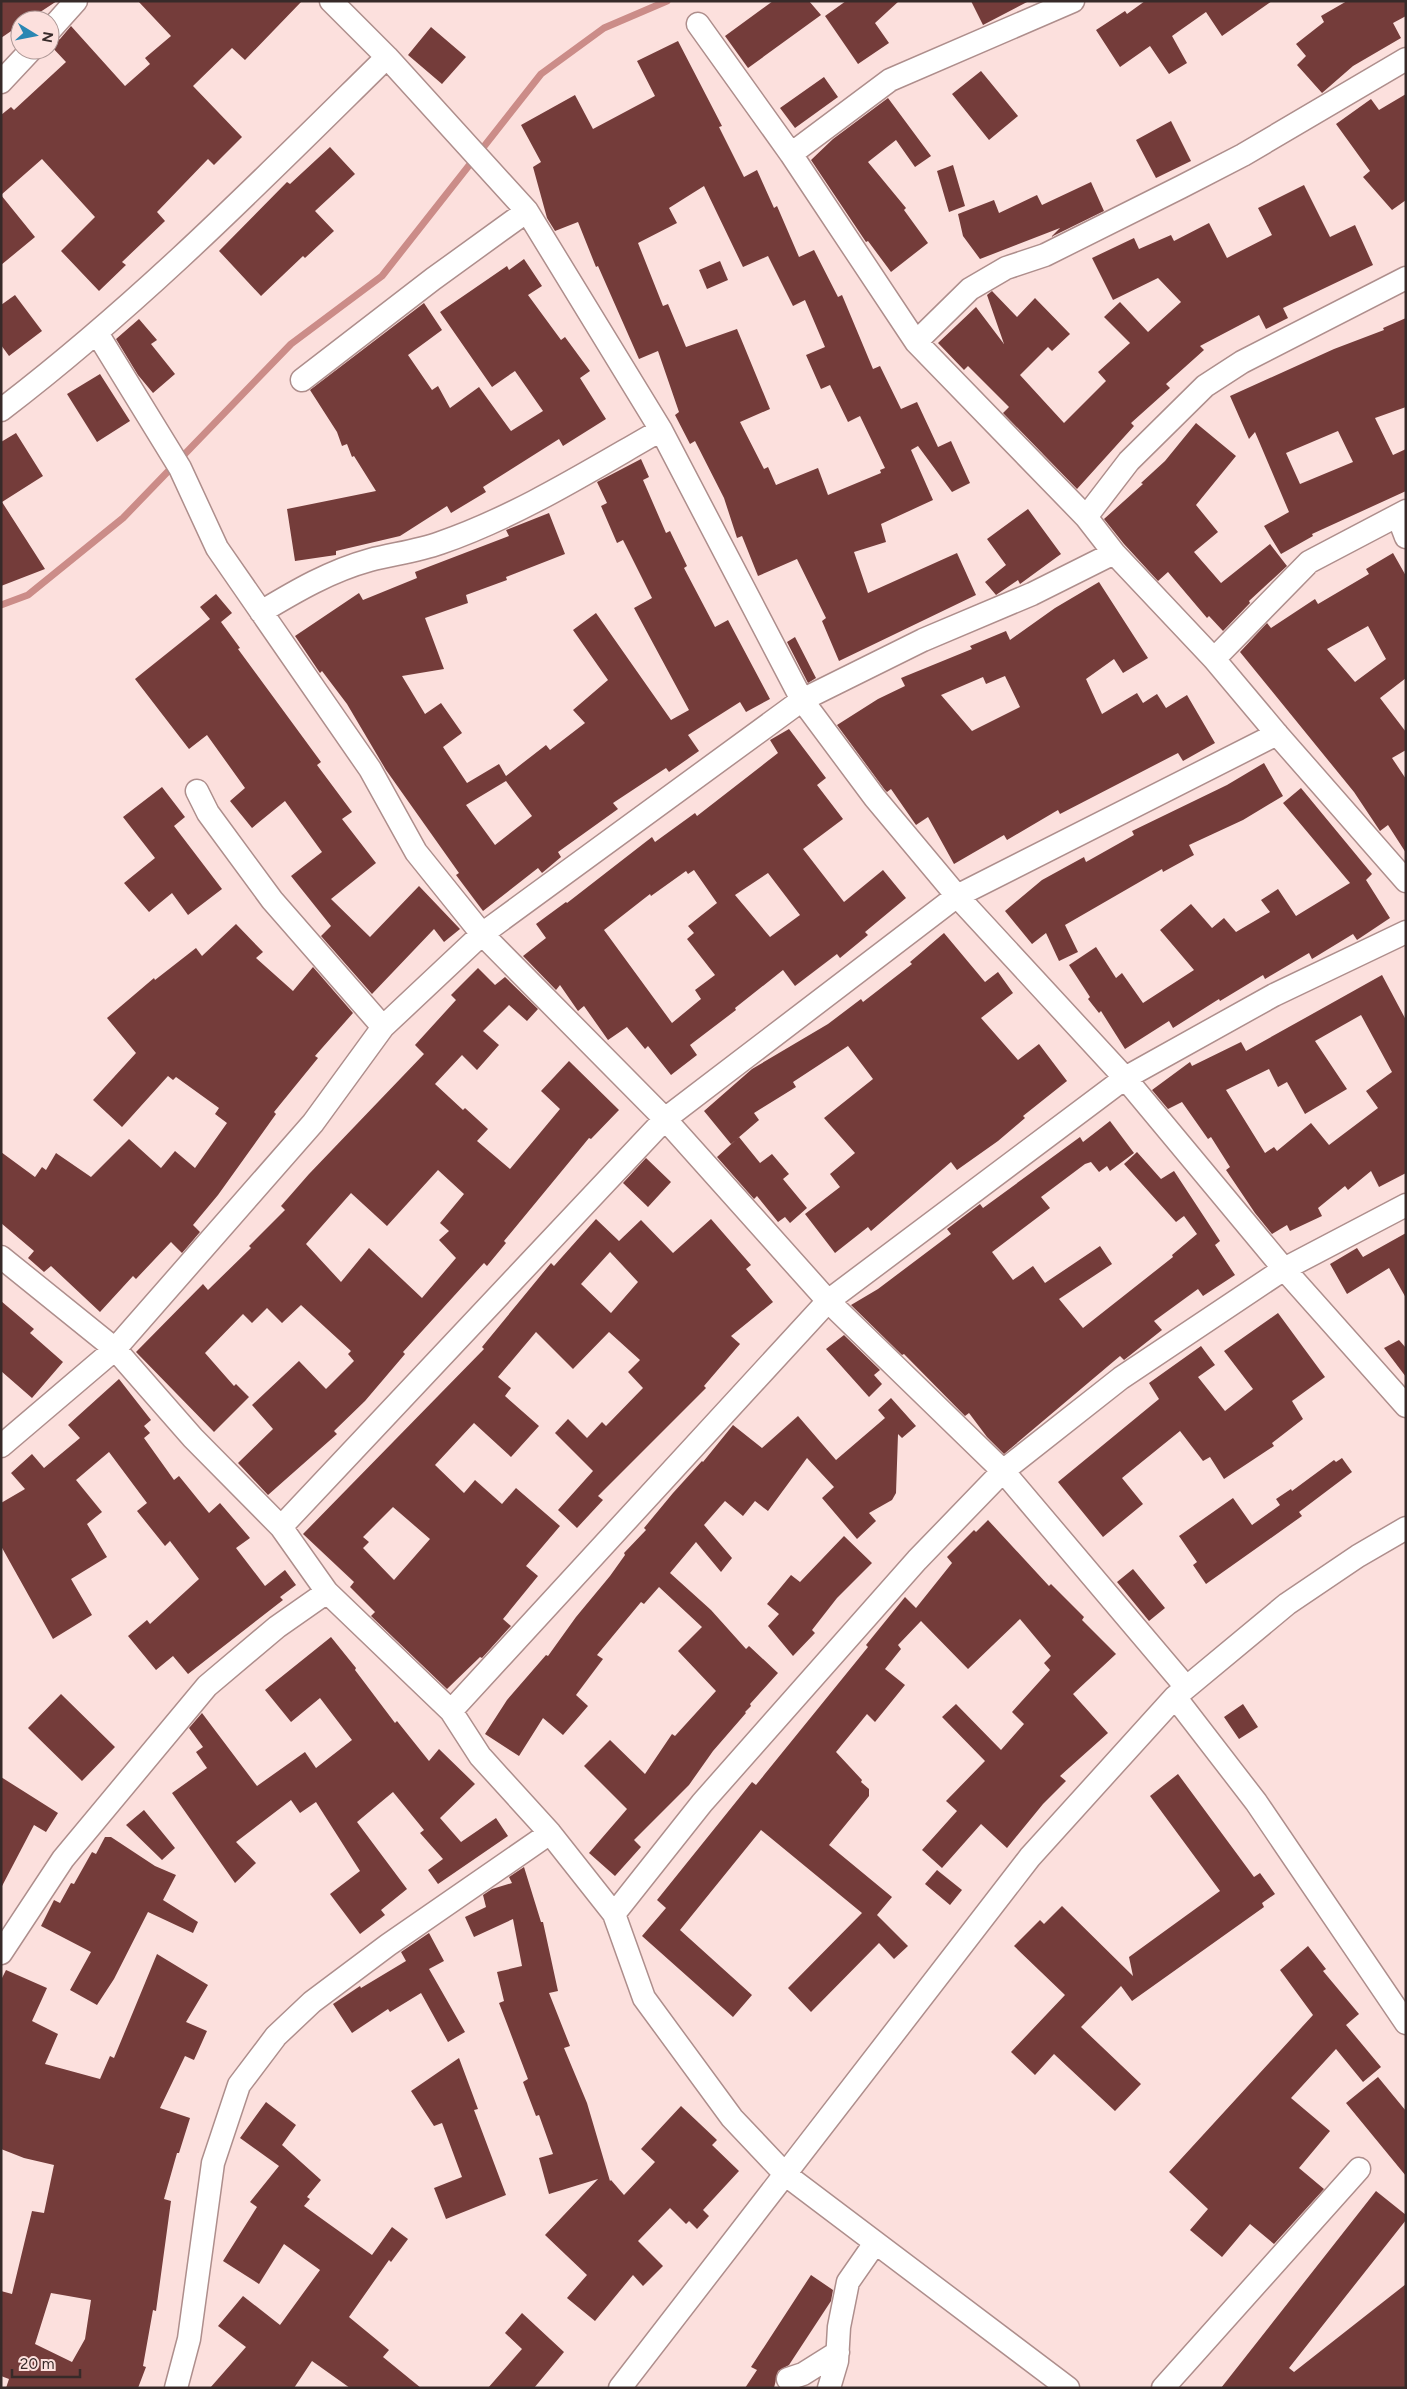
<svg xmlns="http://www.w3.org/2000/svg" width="1407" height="2389" font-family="Figtree,sans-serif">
  <rect width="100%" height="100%" fill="#fce0dd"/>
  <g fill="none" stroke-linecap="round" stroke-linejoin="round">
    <!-- stream -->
    <path stroke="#cb8c88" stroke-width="7" d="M1 605 28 595 123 518 291 344 382 276 541 74 604 28 667 1"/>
  </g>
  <!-- building -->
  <path fill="#743c3a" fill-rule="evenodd" d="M1 1H57L28 20H20V25L1 38Z
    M138 1H302L245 60 232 48 193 86 242 137 214 165 208 159 157 212 165 221 122 262 126 265 99 291 61 251 95 217 42 159 1 195V115L11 107 14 110 66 62 50 45 60 39 71 26 125 86 150 64 145 58 171 36Z
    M773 1H809L821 15 748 68 725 36Z
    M846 1H899L875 23 889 43 858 64 825 16Z
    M971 1H1029L983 25Z
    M1145 1H1272L1222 36 1206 12 1172 36 1187 63 1169 74 1150 46 1120 67 1096 30 1125 11 1127 14Z
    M1347 1H1406V16L1393 23 1401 38 1353 66 1322 93 1297 65 1306 56 1296 44 1324 22 1321 16Z
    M431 27 466 57 442 84 408 55Z
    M678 41 722 126 719 127 744 177 757 170 774 208 777 206 799 257 814 250 838 297 842 295 873 369 880 366 901 409 917 402 938 447 951 441 970 483 952 492 918 446 911 450 933 500 881 524 886 542 854 552 868 593 957 553 976 595 839 661 822 621 826 618 797 559 758 576 742 536 737 538 724 498 695 441 690 444 675 415 679 412 658 351 639 359 598 266 596 267 578 222 555 231 547 218 533 167 541 162 521 125 575 95 593 129 655 96 637 61ZM704 186 743 267 768 256 793 306 805 300 825 347 806 355 821 389 830 385 848 422 860 416 885 468 880 470 881 473 828 495 818 468 776 485 768 467 764 469 740 422 770 409 737 329 686 347 668 304 663 306 638 243 677 223 669 208Z
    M981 71 1018 116 989 140 952 94Z
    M824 77 838 97 795 128 780 108Z
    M1406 94V200L1392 210 1363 177 1370 171 1336 124 1371 99 1379 110Z
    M888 98 931 156 915 167 896 140 868 162 906 208 904 210 928 243 891 272 868 241 866 242 811 160 833 139Z
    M1171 121 1191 161 1156 178 1136 140Z
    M330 147 355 174 315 211 334 231 305 258 303 256 261 296 219 251 287 182 290 184Z
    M953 165 965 206 949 212 937 171Z
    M1091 182 1104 211 1051 237 1060 228 980 259 963 236 958 214 994 200 999 213 1037 195 1042 205Z
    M1304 185 1330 237 1355 225 1373 265 1283 308 1288 318 1266 329 1259 315 1200 346 1204 350 1166 384 1170 388 1131 423 1134 426 1077 489 1003 413 1009 407 968 366 964 370 938 343 976 307 1004 344 987 295 992 291 1017 317 1035 298 1070 334 1052 351 1048 347 1020 375 1064 423 1106 381 1098 372 1130 343 1104 317 1120 302 1148 332 1181 302 1158 278 1113 300 1092 258 1134 238 1139 249 1171 235 1174 241 1209 223 1227 258 1272 235 1258 208Z
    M1 195 35 237 1 265Z
    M524 259 542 286 528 295 561 340 565 337 590 371 580 378 606 419 563 446 559 439 483 487 486 492 451 513 447 506 400 536 336 551V555L295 561 287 509 376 491 354 456 352 457 347 444 342 446 337 432 310 390 424 303 442 330 408 355 432 390 438 386 450 408 479 387 511 431 543 411 515 371 492 387 440 312 507 266 509 270Z
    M720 261 728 280 707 289 699 270Z
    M15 295 42 331 9 356 1 345V305Z
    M1406 318V407L1375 418 1393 455 1406 449V491L1312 534 1313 536 1281 554 1264 526 1289 512 1255 432 1249 439 1230 396 1334 349 1384 330 1383 328ZM1338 431 1353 462 1300 484 1286 453Z
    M139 319 157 340 151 344 175 374 153 393 138 375 116 339Z
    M100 374 130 421 97 442 67 394Z
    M1196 423 1236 456 1196 505 1218 532 1194 552 1221 583 1270 544 1287 566 1249 601 1250 603 1223 631 1209 616 1207 618 1168 572 1158 581 1124 544 1104 519 1143 484 1141 483 1165 461Z
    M16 433 43 476 2 502 45 569 1 586V442Z
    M641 459 649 477 643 480 666 533 670 531 687 566 684 568 715 627 728 620 770 699 746 712 740 702 688 735 699 751 669 772 666 768 613 803 618 809 558 852 561 857 542 873 538 868 483 911 456 875 459 873 386 770 347 704 322 671 320 673 295 636 359 593 363 600 417 578 415 572 509 536 506 530 549 513 565 554 506 577 507 580 466 595 468 603 425 618 444 669 402 676 425 714 441 703 462 733 443 747 467 783 499 764 506 776 546 745 550 750 585 723 573 710 608 680 573 630 596 613 671 720 689 710 634 608 652 598 623 540 617 543 601 506 607 503 597 482ZM506 781 532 816 495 845 466 805Z
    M1028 509 1061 554 1020 584 1018 580 996 595 985 582 1006 565 987 539Z
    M1393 553 1406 576V678L1380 698 1406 732V750L1392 758 1406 779V853L1388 825 1380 831 1354 792 1240 652 1267 623 1271 628 1315 599 1318 604 1369 574 1366 569ZM1368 626 1386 659 1355 682 1327 649Z
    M1099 582 1148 658 1123 673 1114 659 1086 679 1102 714 1137 693 1143 703 1157 694 1166 708 1187 695 1215 743 1183 761 1178 753 1060 814 1058 810 1007 840 1004 835 954 864 928 817 916 825 891 789 887 792 885 790 837 725 878 699 905 686 901 678 972 649 970 646 1006 631 1010 640 1055 608ZM1005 676 1020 707 972 731 941 695 983 677 986 684Z
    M216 594 232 613 221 622 240 648 238 649 321 762 317 765 352 812 342 819 376 863 331 899 370 937 419 886 460 929 444 942 434 929 372 994 321 936 331 926 291 876 322 852 285 801 252 828 230 801 245 788 207 735 189 749 135 679 210 619 200 607Z
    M795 637 816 678 808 683 787 642Z
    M789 729 826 778 817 785 843 819 803 849 844 902 883 870 906 898 865 932 868 935 840 958 837 954 795 986 783 970 735 1008 736 1010 690 1045 697 1055 671 1075 648 1046 645 1049 627 1027 608 1040 584 1006 578 1011 560 985 556 990 523 956 546 938 536 924 566 902 567 903 652 837 655 842 695 813 697 816 778 753 770 740ZM694 870 717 903 688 926 694 933 687 939 715 975 695 990 701 999 672 1023 604 930 650 894 651 896 686 871 688 874ZM768 873 800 915 770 937 735 895Z
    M1264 763 1283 796 1243 820 1189 845 1194 855 1163 872 1162 869 1065 925 1078 952 1059 961 1046 933 1032 944 1005 911 1042 880 1084 857 1086 862 1134 835 1132 831 1227 785Z
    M162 787 185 817 174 826 222 889 188 915 172 893 149 912 124 883 155 858 123 817Z
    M1301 788 1372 874 1366 880 1390 918 1357 940 1353 934 1312 959 1309 953 1265 979 1263 975 1220 1001 1219 999 1173 1028 1169 1021 1125 1049 1101 1011 1099 1013 1088 999 1090 997 1069 965 1096 947 1116 978 1122 973 1143 1003 1194 970 1160 930 1191 904 1212 928 1224 918 1236 932 1270 912 1261 900 1278 889 1296 916 1350 883 1283 803Z
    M236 924 263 952 256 958 293 991 313 967 353 1013 315 1056 318 1058 274 1112 276 1114 218 1195 193 1225 200 1232 182 1253 171 1242 136 1279 133 1276 100 1312 51 1266 44 1272 28 1258 34 1251 1 1223V1152L35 1177 42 1167 46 1170 56 1153 91 1177 129 1139 161 1168 175 1151 195 1168 227 1123 215 1114 219 1108 176 1077 173 1080 168 1076 122 1127 93 1100 136 1053 107 1018 154 978 155 980 196 948 202 956Z
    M944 933 985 982 998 972 1013 993 981 1018 1018 1060 1039 1044 1067 1081 1023 1116 1025 1118 998 1141 957 1170 951 1162 871 1231 868 1227 835 1253 805 1214 840 1187 830 1174 855 1153 824 1118 873 1079 848 1046 793 1082 796 1087 754 1113 759 1120 731 1144 704 1111 752 1069 828 1024 861 999 863 1002 912 964 910 962Z
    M478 968 495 985 505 977 538 1009 527 1021 509 1005 483 1031 499 1045 477 1070 462 1055 435 1084 463 1110 465 1108 488 1129 477 1141 510 1169 560 1109 541 1091 569 1061 619 1110 591 1139 589 1138 504 1241 506 1243 487 1266 484 1263 403 1352 405 1354 365 1401 334 1431 337 1434 268 1495 238 1463 273 1429 252 1405 299 1361 326 1389 354 1361 348 1354 351 1351 301 1305 282 1323 267 1308 252 1323 243 1314 205 1353 234 1386 236 1384 249 1397 214 1432 136 1352 203 1284 208 1290 251 1248 249 1246 285 1210 281 1206 309 1174 424 1054 415 1045 456 1000 451 995ZM438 1170 464 1194 440 1223 449 1231 439 1240 456 1258 422 1298 369 1248 341 1282 306 1244 351 1193 387 1226Z
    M1382 975 1406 1020V1173L1379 1187 1371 1171 1348 1190 1345 1186 1318 1208 1322 1216 1290 1231 1287 1225 1272 1234 1255 1213 1226 1170 1230 1167 1211 1137 1208 1139 1182 1102 1168 1109 1152 1090 1190 1062 1192 1066 1241 1042 1246 1051ZM1361 1015 1392 1072 1366 1091 1378 1108 1329 1145 1311 1123 1277 1151 1274 1147 1265 1153 1226 1090 1269 1069 1278 1087 1287 1082 1305 1114 1347 1089 1315 1041Z
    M1110 1121 1134 1153 1110 1171 1107 1166 1099 1172 1091 1162 1085 1164 1041 1197 1050 1208 992 1252 1013 1280 1033 1266 1045 1283 1100 1246 1112 1264 1059 1299 1083 1328 1173 1257 1172 1255 1197 1234 1184 1216 1176 1222 1124 1164 1137 1152 1161 1179 1174 1171 1220 1241 1215 1245 1235 1275 1203 1296 1198 1289 1154 1321 1162 1330 1124 1360 1120 1356 1004 1454 987 1437 969 1413 965 1416 904 1354 902 1355 851 1305 878 1289 951 1234 947 1229 980 1204 983 1208 1080 1137 1083 1142Z
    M739 1137 760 1163 772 1154 789 1174 783 1179 807 1208 790 1223 785 1217 778 1222 757 1196 754 1199 717 1157Z
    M646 1158 671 1182 648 1207 623 1183Z
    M596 1219 619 1241 641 1220 673 1253 711 1219 751 1265 746 1269 773 1302 731 1336 740 1344 704 1386 706 1388 598 1496 603 1500 577 1528 558 1510 593 1471 555 1433 568 1419 587 1438 602 1422 606 1426 643 1388 628 1372 640 1360 609 1332 573 1369 536 1332 498 1377 511 1388 505 1396 539 1426 511 1457 474 1423 435 1465 464 1493 475 1480 502 1504 516 1488 560 1526 526 1566 538 1576 503 1619 511 1626 482 1658 480 1657 447 1689 371 1616 375 1612 350 1587 354 1582 303 1534 484 1349 482 1347 551 1263 554 1266ZM610 1252 638 1282 611 1313 581 1284ZM393 1507 430 1539 394 1580 363 1548 369 1542 363 1537Z
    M1406 1233V1298L1389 1268 1347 1294 1330 1264 1357 1248 1363 1257Z
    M1 1301 34 1329 30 1333 63 1362 32 1398 1 1371Z
    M1278 1313 1325 1377 1292 1401 1303 1419 1272 1443 1274 1446 1224 1479 1210 1457 1203 1461 1180 1431 1122 1478 1143 1504 1103 1537 1058 1482 1159 1399 1149 1383 1201 1346 1215 1365 1198 1377 1225 1411 1253 1389 1224 1351Z
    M844 1335 880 1370 874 1375 882 1384 869 1397 826 1349Z
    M1399 1340 1406 1348V1377L1384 1348Z
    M119 1379 151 1420 144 1426 150 1433 144 1438 174 1480 179 1476 209 1513 220 1503 250 1538 236 1548 265 1586 285 1570 296 1585 280 1597 283 1600 188 1674 173 1656 156 1670 128 1636 147 1620 150 1624 199 1579 170 1541 165 1546 137 1511 147 1503 109 1452 76 1480 102 1512 87 1524 107 1557 71 1579 92 1615 53 1639 1 1546V1503L25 1489 11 1473 32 1454 44 1468 80 1438 68 1425Z
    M891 1398 916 1426 902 1438 898 1434 896 1493 892 1500 869 1513 876 1521 857 1539 822 1498 834 1487 807 1458 768 1511 755 1501 743 1516 725 1501 704 1525 732 1558 721 1572 696 1542 670 1573 711 1610 746 1649 749 1646 778 1673 750 1704 751 1706 745 1712 746 1713 713 1751 689 1785 634 1840 641 1847 615 1876 589 1853 627 1809 584 1766 610 1740 645 1774 672 1734 675 1736 716 1691 678 1651 702 1627 659 1587 644 1604 641 1602 597 1655 603 1659 576 1695 588 1706 563 1735 543 1718 519 1756 485 1734 507 1700 546 1655 548 1656 576 1617 610 1576 625 1555 624 1553 646 1530 644 1528 673 1493 702 1461 703 1462 733 1425 762 1448 798 1416 836 1460 885 1418 878 1410Z
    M1342 1458 1352 1472 1299 1512 1302 1516 1206 1584 1193 1565 1197 1562 1179 1536 1233 1498 1252 1525 1280 1505 1276 1499 1291 1489 1292 1491 1334 1460 1336 1462Z
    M988 1520 1049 1586 1051 1584 1084 1617 1082 1620 1116 1654 1073 1694 1108 1733 1060 1776 1066 1781 1043 1804 1007 1848 981 1824 942 1868 922 1850 957 1811 946 1801 985 1761 942 1717 956 1704 1001 1750 1024 1724 1012 1712 1050 1670 1044 1663 1051 1656 1020 1619 968 1669 921 1621 898 1645 901 1649 885 1669 905 1685 875 1722 867 1714 836 1752 862 1780 861 1782 869 1789V1796L829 1845 892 1897 877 1915 908 1946 894 1959 879 1943 811 2012 788 1988 862 1913 761 1830 680 1930 752 1995 733 2017 642 1936 666 1908 657 1900 752 1782 756 1785 868 1647 866 1645 905 1597 916 1608 952 1563 947 1557 974 1530 976 1532Z
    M844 1536 872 1563 837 1598 812 1630 815 1633 793 1656 768 1626 779 1614 767 1604 791 1575 800 1582Z
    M1133 1569 1165 1608 1149 1621 1117 1582Z
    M331 1637 356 1668 355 1670 395 1723 397 1721 429 1761 439 1749 475 1784 440 1818 461 1842 496 1818 508 1836 438 1884 428 1870 443 1859 420 1833 424 1830 393 1792 357 1822 407 1889 381 1910 385 1915 360 1934 330 1894 360 1871 316 1802 300 1813 291 1800 236 1842 256 1863 235 1883 172 1793 207 1768 196 1752 203 1747 189 1728 202 1713 257 1786 305 1752 316 1768 352 1740 320 1698 291 1722 265 1690Z
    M61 1694 115 1747 82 1781 28 1728Z
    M1243 1704 1258 1727 1239 1739 1224 1717Z
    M1178 1774 1254 1877 1260 1873 1275 1894 1262 1903 1264 1907 1132 2001 1121 1986 1081 2027 1141 2084 1115 2111 1054 2054 1035 2075 1011 2052 1065 1995 1014 1946 1040 1920 1044 1924 1062 1906 1133 1976 1129 1957 1220 1891 1150 1796Z
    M1 1777 58 1813 46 1832 34 1825 1 1888Z
    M144 1810 175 1848 162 1860 126 1825Z
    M105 1837H111L155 1866 176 1875 163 1900 198 1922 193 1933 148 1912 114 1979 97 2005 70 1990 91 1952 41 1926 54 1900 60 1903 71 1883 74 1884 92 1852 96 1854Z
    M524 1867 541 1922H543L558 1991 549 1993 570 2046 564 2048 587 2103 610 2181 611 2180 624 2195 655 2162 641 2149 681 2106 717 2140 712 2145 739 2171 703 2210 709 2216 697 2229 689 2221 686 2224 670 2208 638 2241 663 2266 643 2286 633 2275 595 2321 567 2298 587 2275 545 2235 598 2179 549 2194 539 2158 553 2154 539 2115 536 2116 523 2082 528 2079 499 2003 504 2001 497 1972 522 1966 513 1919 474 1937 465 1917 486 1907 483 1895 492 1889 512 1883 509 1877Z
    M937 1870 962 1890 950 1905 925 1884Z
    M429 1933 444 1961 429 1969 465 2032 448 2042 421 1993 390 2012 388 2009 352 2033 333 2004 360 1986 361 1988 406 1961 401 1952Z
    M1308 1946 1326 1969 1323 1971 1359 2014 1346 2025 1381 2067 1363 2082 1336 2049 1291 2098 1330 2131 1299 2168 1324 2189 1274 2244 1250 2224 1222 2257 1190 2230 1208 2209 1169 2172 1313 2015 1280 1970Z
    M157 1954 208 1985 186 2022 207 2031 194 2060 185 2056 160 2108 190 2118 179 2153H177L164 2199 171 2201 156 2311 153 2310 143 2366 146 2367 138 2388H6L9 2379 1 2376V2291L12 2294 32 2211 44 2213 54 2165 24 2158 1 2149V1980L6 1970 47 1988 32 2021 58 2034 45 2064 100 2079 110 2056 114 2058ZM51 2293 91 2300 85 2339 72 2362 35 2344Z
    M459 2058 478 2109 474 2110 506 2195 446 2219 434 2188 462 2177 442 2123 434 2126 411 2091Z
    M1378 2077 1406 2111V2176L1346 2103Z
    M266 2102 296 2125 282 2145 321 2180 307 2197 310 2199 304 2206 372 2255 392 2227 408 2239 391 2262 389 2260 349 2317 389 2350 383 2357 421 2388H350L312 2361 294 2388H210L246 2347 218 2326 243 2296 280 2325 320 2270 284 2244 259 2284 223 2261 257 2207 250 2202 279 2166 240 2138Z
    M1376 2191 1406 2215V2220L1289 2368 1294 2372 1406 2284V2388H1221Z
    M811 2275 833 2290 831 2301 789 2365 778 2371 774 2388H745L757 2370 751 2367Z
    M522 2313 564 2352 534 2388H488L522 2349 505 2333Z"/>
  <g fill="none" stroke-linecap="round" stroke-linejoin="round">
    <!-- minor casing -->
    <g stroke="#ae8e8c" stroke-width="25">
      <path id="minor" d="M331 1 387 57 527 211 661 430 802 700 875 798 957 896 1125 1078 1284 1269 1406 1406
        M698 24 791 154 916 342 1086 517 1114 553 1214 659 1277 734 1406 881
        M50 30 76 1
        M1 82 31 50
        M791 154 890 80 1073 1
        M97 333 180 468 217 548 370 769 416 852 482 934 665 1119 828 1301 1003 1471 1186 1687
        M916 342 970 289 1006 268 1045 255 1181 187 1243 155 1406 59
        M302 380 433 279 527 211
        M1 410C140 304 263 179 387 57
        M1398 516 1406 537
        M1086 517 1129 461 1205 386 1242 362 1406 278
        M261 612C296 591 330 571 370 560 393 554 418 551 440 543 518 516 589 471 661 430
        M1214 659 1309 562 1406 511
        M197 791 208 813 272 900 383 1027
        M1 1257 115 1349 193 1438 281 1527 327 1592 451 1711 480 1756 550 1833 614 1914 644 1998 732 2118 786 2175 1068 2388
        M1 1446 115 1349 313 1123 383 1027 482 934 802 700 923 640 1032 594 1114 553
        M281 1527 665 1119 957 896 1277 734
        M1175 1697 1256 1802 1406 2023
        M451 1711 828 1301 1125 1078 1274 995 1406 932
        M614 1914 702 1803 917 1560 1003 1471 1121 1378 1284 1269 1406 1205
        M1 1953 63 1859 207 1686 277 1627 327 1592
        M788 2379 803 2374 838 2352
        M176 2388 189 2339 213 2163 239 2085 276 2036 312 2002 388 1945 550 1833
        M620 2388 1030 1857 1175 1697 1287 1604 1358 1556 1406 1528
        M829 2388 837 2361 839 2327 848 2282 873 2246
        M1163 2388 1359 2169"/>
    </g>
    <!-- minor -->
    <use href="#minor" stroke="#fff" stroke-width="22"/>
  </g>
  <!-- border -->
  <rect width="1407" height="2389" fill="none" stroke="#372a29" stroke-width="5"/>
  <!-- north arrow -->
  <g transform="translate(35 35) rotate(100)"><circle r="24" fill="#fce0dd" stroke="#ad9795"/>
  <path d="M0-4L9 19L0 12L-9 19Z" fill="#2a87b3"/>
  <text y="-8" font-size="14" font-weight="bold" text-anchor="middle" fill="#372a29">N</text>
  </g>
  <!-- scale -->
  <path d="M12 2369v8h68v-8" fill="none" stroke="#372a29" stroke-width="2.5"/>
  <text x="20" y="2369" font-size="15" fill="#372a29" stroke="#fce0dd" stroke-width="4" paint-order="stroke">20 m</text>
</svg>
